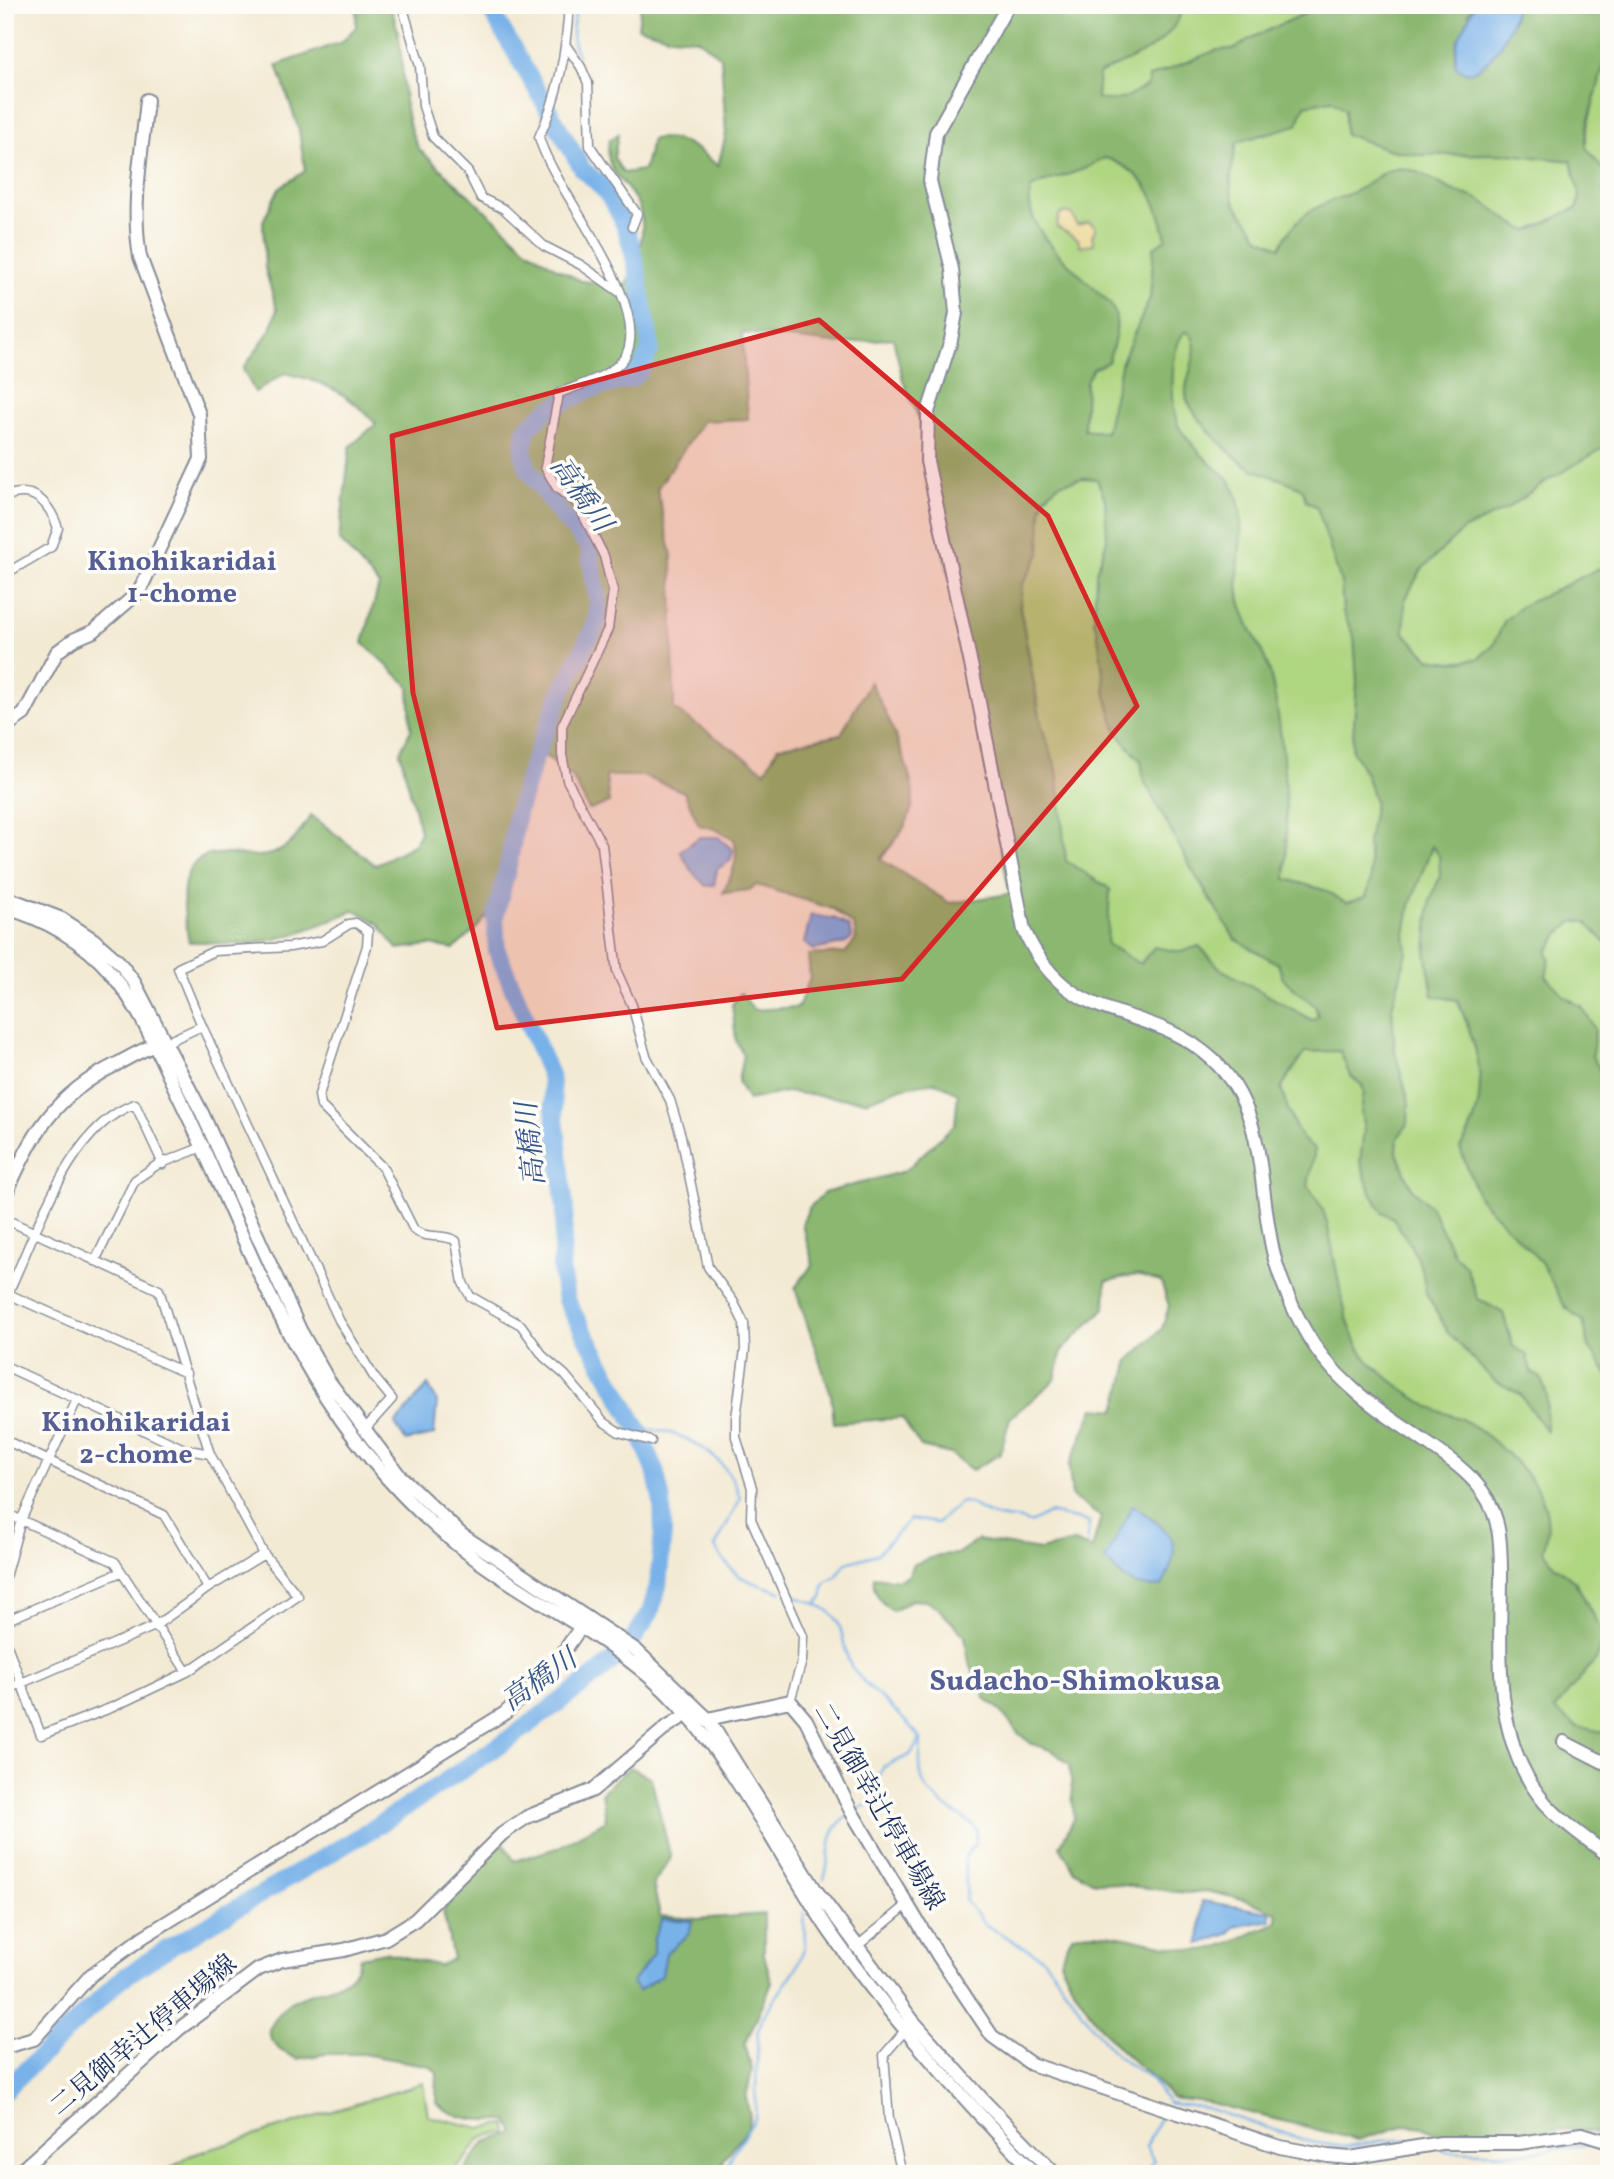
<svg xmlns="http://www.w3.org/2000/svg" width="1614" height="2179" font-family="Vollkorn,'Noto Serif JP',serif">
  <rect width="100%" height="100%" fill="#fdfcf7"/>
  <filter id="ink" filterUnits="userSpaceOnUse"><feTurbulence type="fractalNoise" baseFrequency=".0143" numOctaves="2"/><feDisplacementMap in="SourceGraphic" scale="14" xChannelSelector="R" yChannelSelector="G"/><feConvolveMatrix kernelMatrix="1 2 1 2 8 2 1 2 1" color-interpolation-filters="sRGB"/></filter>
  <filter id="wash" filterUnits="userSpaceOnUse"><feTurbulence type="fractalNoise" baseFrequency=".00686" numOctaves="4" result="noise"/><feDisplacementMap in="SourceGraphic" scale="28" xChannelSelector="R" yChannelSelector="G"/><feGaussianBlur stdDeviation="1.57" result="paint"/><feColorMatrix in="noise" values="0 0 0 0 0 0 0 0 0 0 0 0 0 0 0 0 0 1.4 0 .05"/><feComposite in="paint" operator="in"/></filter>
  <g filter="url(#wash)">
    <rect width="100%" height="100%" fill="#f3ead3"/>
    <!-- green -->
    <path fill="#afd681" stroke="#658270" stroke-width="2" d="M1088 5H1609V1756L1514 1729 1373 1398 1037 948 993 225Z
      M423 2083 428 2116 480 2128 507 2124V2133C464 2136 482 2150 456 2167L455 2174H162L189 2156Z"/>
    <!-- forest -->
    <path fill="#8bb76f" stroke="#537366" stroke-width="2" fill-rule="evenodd" d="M357 5H389C411 50 394 104 419 149L526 248 558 269 581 281 627 285C636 260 651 227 636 201 622 176 604 174 609 140L618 134 614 158 623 173 644 170 652 139C681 135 697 148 718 166L726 134 721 57 698 39 671 37 638 27 641 5H1185C1168 49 1139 54 1099 74L1097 98C1115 105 1134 95 1148 84L1149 77 1217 50 1235 49 1249 39 1308 12 1332 5H1475L1468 13 1491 57 1513 20 1516 5H1609V45L1586 131V147L1609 178 1604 190 1609 207V445L1545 482 1505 510 1463 530 1421 570 1405 600 1404 633 1430 659 1452 662 1477 659 1493 646 1505 620 1520 607 1602 567 1606 548H1609V946L1586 922 1574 921 1560 933 1547 952 1550 958 1546 976 1564 996 1582 1007 1595 1029 1592 1056 1609 1086V1377L1589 1347 1583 1321 1565 1307 1541 1262 1479 1198 1460 1148C1493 1098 1480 1050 1457 1000L1433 996 1426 952 1430 901 1440 876 1439 856 1432 846 1410 905 1405 934 1407 952 1392 1007 1395 1052 1409 1102 1408 1123 1398 1138 1397 1153 1412 1189 1431 1207 1454 1255 1466 1266 1477 1298 1503 1313 1513 1346 1527 1355 1531 1372 1541 1378 1547 1396 1546 1431 1520 1394 1493 1380 1449 1334 1426 1293 1422 1269 1410 1244 1393 1218 1382 1212 1370 1191 1360 1161 1364 1130 1361 1112 1364 1093 1362 1085 1350 1076 1340 1051 1305 1052 1281 1088C1287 1107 1296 1140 1315 1149L1308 1186C1313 1194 1321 1204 1324 1213 1338 1256 1339 1332 1371 1363 1387 1378 1407 1393 1426 1405 1438 1413 1453 1414 1465 1421 1476 1426 1486 1436 1495 1443 1528 1471 1560 1504 1543 1550L1554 1565 1575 1581 1604 1636 1597 1658 1554 1710 1578 1727 1609 1733V2138L1588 2131 1568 2129 1493 2137 1440 2135 1423 2127 1406 2125 1358 2140 1207 2102 1171 2098C1156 2078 1142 2070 1124 2053 1100 2031 1073 1990 1060 1961L1072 1935C1115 1927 1157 1949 1200 1950 1219 1950 1257 1930 1276 1923L1278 1913 1246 1900 1206 1891 1186 1893 1092 1881 1074 1870 1060 1846 1074 1819 1070 1765 1053 1751 1032 1744 1018 1733 999 1709 985 1698 969 1662 965 1636 939 1609 927 1601 911 1600 893 1611C881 1605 872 1590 874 1577L898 1580 909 1576 912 1565 939 1555 957 1554 977 1540 1040 1550 1074 1542 1092 1549 1101 1517 1072 1497 1069 1466 1094 1408 1116 1410 1129 1360 1162 1329 1169 1306 1161 1282 1136 1275 1106 1281 1105 1308 1062 1350 1055 1380 1010 1418 1000 1454 972 1470 951 1454 921 1447 902 1418 834 1423 831 1395 795 1288 813 1264 802 1224 809 1208 824 1193 905 1171 955 1124 958 1093 936 1082 904 1087 866 1101 786 1092 748 1100 738 1082 743 1055 736 1041 732 1004 741 993 754 1010 798 1007 810 978 808 955 845 953 856 939 854 926 833 909 757 885 749 890 723 893C731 875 740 860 734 840L715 829 699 825 684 792 643 776H606L609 803 589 810 573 778 543 754 523 813 510 885 477 928 454 949 430 945 397 949 379 924 355 910C317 926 275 945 233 944 218 944 204 941 189 942 184 916 173 865 209 855 231 849 254 863 279 851 294 844 302 828 311 815L375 865 415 844 420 831 400 752 411 730 409 686 363 643 379 585 339 540 350 447 376 424C349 393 325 382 285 373L255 392 243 369 271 329 277 310 265 268 263 221 279 188 305 171 299 130 277 65 342 42 356 27ZM1331 100 1345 109V134L1390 150 1419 155 1508 154 1571 161 1580 194 1578 207 1529 231C1507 223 1499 211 1480 200 1472 195 1463 195 1454 191 1433 182 1410 160 1385 172 1372 179 1363 189 1349 194 1313 208 1298 212 1280 247L1259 238C1253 224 1244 217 1236 205 1226 187 1233 161 1237 142L1297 125 1305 105ZM1106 158C1145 171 1158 200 1166 239L1154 247 1150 298 1122 361 1106 432 1084 430 1086 381 1093 369 1108 362C1113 346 1121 325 1113 309 1111 303 1103 297 1099 293 1073 266 1020 229 1031 188 1048 179 1067 176 1086 168 1093 165 1097 160 1106 158ZM1186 331C1209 347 1178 381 1188 402 1197 421 1234 460 1253 469 1269 477 1289 479 1303 490L1306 501 1317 507 1341 583 1343 612 1354 637 1357 682 1352 750 1366 774 1375 802 1368 842 1371 879 1366 897 1346 903 1324 890 1286 879C1288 812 1285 738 1270 673 1263 646 1246 628 1240 600 1232 559 1253 520 1230 481 1227 475 1219 472 1214 467 1206 460 1184 436 1179 427 1170 408 1169 345 1186 331ZM742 333 841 344 893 338 903 380 919 419 1010 894 950 903 880 859C895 842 915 819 913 793 910 766 884 706 870 682L841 734 778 747 765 771 674 709 672 556 657 489 703 421 748 419ZM1083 478 1097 479 1105 500 1107 540 1096 573 1094 623 1097 628 1106 696 1117 733 1141 761 1144 781 1192 870 1235 939 1278 964 1283 979 1315 1006 1318 1016 1312 1020 1221 969 1199 946 1181 952 1154 947 1140 964 1107 944 1110 889 1066 861 1057 770 1042 728 1020 607 1022 585 1040 554 1041 510 1045 497 1059 484Z
      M630 1767 651 1778 671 1858 653 1884 660 1916 697 1919 764 1914V1955L772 1983 745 2044 752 2070 746 2098 750 2117 748 2128 724 2159 721 2174H462L485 2142 514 2133 508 2120C482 2121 455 2121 436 2102L437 2073 430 2066 363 2054H325L297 2059 280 2050 271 2040 269 2029C275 2021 281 2008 289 2003 313 1987 355 1991 360 1957L385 1952 440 1966 453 1959 443 1910 503 1841 514 1861 557 1848 606 1820 602 1792Z"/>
    <!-- sand -->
    <path fill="#eeda9e" stroke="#84847e" stroke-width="2" d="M1066 212 1072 214 1077 225 1089 222 1096 227 1092 236 1094 244 1080 246 1078 239 1057 227 1059 215Z"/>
    <!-- water -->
    <path fill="#79b2e9" stroke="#4a70a4" stroke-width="2" d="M1475 5H1516C1511 30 1494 66 1467 73L1455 66 1457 42Z
      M700 837H718L733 850 730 861 717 869 714 885 706 886 693 873 680 851Z
      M811 915 836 919 849 927 852 938 846 943 814 950 804 943Z
      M428 1385 437 1401 434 1435 406 1441 395 1424Z
      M1133 1505C1171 1534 1187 1538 1162 1586 1133 1590 1125 1580 1105 1560Z
      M1202 1901 1270 1912 1271 1920 1234 1927 1228 1934 1199 1944Z
      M662 1919 692 1921 689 1934 666 1953 662 1975 638 1991 632 1982 653 1955V1940Z"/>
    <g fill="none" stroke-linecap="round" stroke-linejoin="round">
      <!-- stream -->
      <path stroke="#79b2e9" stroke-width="2.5" d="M578 55C569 39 572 21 579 5
        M602 169C608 188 631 203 626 225
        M638 1429C681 1428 729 1455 740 1499L715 1547C735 1581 746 1580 781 1592
        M787 1594C801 1599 821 1603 832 1614 846 1629 842 1654 853 1669 872 1695 901 1712 921 1739 918 1780 919 1789 955 1813 964 1819 971 1821 977 1830L975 1844C955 1861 971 1878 965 1900L986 1925 1044 1959 1098 2034 1118 2057 1151 2079 1168 2103 1206 2108 1311 2142 1344 2147 1379 2141 1432 2138
        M816 1604 822 1598 825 1583 836 1577 846 1563 877 1554 910 1519 937 1523 961 1502C974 1502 979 1511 991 1515 1004 1520 1017 1517 1030 1523L1049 1513 1089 1522 1087 1542
        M855 1811 868 1804 883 1767 910 1755 920 1740
        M824 1879C834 1851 821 1833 850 1815
        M1442 2148 1444 2151 1521 2153 1593 2144 1609 2155
        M724 2174 733 2153 755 2119 758 2030 764 2015 797 1967 805 1946 804 1912
        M1143 2174 1154 2161 1146 2147 1162 2113"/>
      <!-- river -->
      <path stroke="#79b2e9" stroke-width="18" d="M5 2090 120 1980 162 1952 374 1828 512 1737 601 1671 629 1646 650 1613 658 1586 663 1532 662 1502 655 1470 638 1429 566 1300 561 1270 565 1208 550 1075 497 951 495 917 510 858 517 813 534 760 562 691 597 622 598 601 589 546 561 515 528 469 523 451 527 428 548 410 588 390 632 378 640 371 650 350 649 336C635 274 637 210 583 170L488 5"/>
    </g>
  </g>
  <g filter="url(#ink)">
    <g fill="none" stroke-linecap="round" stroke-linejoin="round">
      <!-- street casing -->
      <g stroke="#878c98" stroke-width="11">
        <path id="street" d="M402 5 420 66 423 106 433 137 468 172 481 198 504 209 544 246 581 265 618 291
          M569 5C566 52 559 95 539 137 552 189 655 304 625 357 613 376 579 385 559 393L545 467 557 488 577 503 604 556 613 591 608 629 562 726V755L567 780 602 845 617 972 632 1005 646 1056 670 1100 681 1136 708 1267 733 1301 744 1323 745 1349 736 1418V1437L752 1488 751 1519 803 1636 802 1661 790 1701
          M565 44 581 67 588 83 590 146 637 214 632 227
          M5 497C33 485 49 502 58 528L51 547 5 574
          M202 1026 339 1320 374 1377 392 1399 364 1430
          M167 1042 202 1026 178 968 214 951 290 947 322 941 349 924 356 923 368 931 367 946 319 1095 321 1106 383 1168 414 1230C428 1240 443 1233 456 1241L463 1283 470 1296 521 1325 544 1357 565 1375 604 1422 619 1432 651 1441
          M5 1219 159 1290 210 1454 264 1554 298 1596 187 1672 113 1707 41 1735 5 1640
          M95 1261 135 1180 157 1165 205 1146
          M8 1294 186 1373
          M5 1299C35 1239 67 1127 135 1104L163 1164
          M5 1366 184 1449 210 1454
          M5 1440 164 1515 208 1588
          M5 1513 115 1562 187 1672
          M5 1577 21 1520 76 1402
          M5 1621 121 1572
          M5 1690 155 1626 208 1588 264 1554
          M855 1948 907 1905
          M902 2174 889 2119 884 2055 908 2027"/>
      </g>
      <!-- secondary casing -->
      <g stroke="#878c98" stroke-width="16">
        <path id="secondary" d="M1008 5 936 133 930 181 952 269 956 313 951 340 928 412 927 461 977 692 1024 930C1069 1032 1145 998 1212 1059 1271 1112 1256 1195 1276 1263 1283 1286 1293 1309 1304 1329 1329 1375 1371 1406 1414 1434 1437 1451 1465 1467 1482 1491 1502 1517 1501 1551 1501 1582 1500 1656 1493 1742 1545 1803 1564 1824 1587 1839 1609 1856
          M5 727 24 714 57 652 73 640 94 631 139 592 201 459 199 414 140 257C131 205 142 152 147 100
          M5 897 62 919 94 940 119 962 134 982 202 1113 300 1330 328 1380 399 1475 462 1535 636 1650 708 1719 815 1889 913 2021 983 2100 1055 2174
          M5 908C44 918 85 942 111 973 142 1010 158 1054 179 1097 224 1189 260 1288 313 1376 360 1455 422 1525 500 1576 555 1613 617 1644 665 1691 734 1759 776 1852 830 1932 890 2018 963 2099 1036 2174
          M5 1196C33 1133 54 1095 117 1064 131 1056 145 1048 161 1043
          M1564 1742 1609 1765
          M5 2047 34 2039 91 1975 143 1937 505 1713 551 1670 585 1621
          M17 2174 179 2029 259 1969 282 1960 344 1950 386 1938 415 1920 502 1834 527 1817 593 1790 668 1726 686 1715 708 1719 790 1701 806 1720 851 1811 939 1957 992 2036 1031 2064 1280 2147 1328 2156 1350 2158 1441 2143H1519L1582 2134 1609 2142"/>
      </g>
      <!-- street -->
      <use href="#street" stroke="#fff" stroke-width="8"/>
      <!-- secondary -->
      <use href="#secondary" stroke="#fff" stroke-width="12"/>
    </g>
  </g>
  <!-- marked area -->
  <path fill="#d62828" fill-opacity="0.2" stroke="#d62828" stroke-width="5" stroke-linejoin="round" d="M819 320 1048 516 1137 706 902 979 497 1028 413 693 392 436Z"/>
  <g text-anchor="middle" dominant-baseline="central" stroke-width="7" stroke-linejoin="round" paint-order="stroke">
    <!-- street labels -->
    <g font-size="26" fill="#1b2f5e" stroke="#fdfcf7">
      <text transform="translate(878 1807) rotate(60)">二見御幸辻停車場線</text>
      <text transform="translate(144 2036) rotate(-40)">二見御幸辻停車場線</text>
    </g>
    <!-- water labels -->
    <g font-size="28" font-style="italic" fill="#375688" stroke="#fdfcf7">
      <text transform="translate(580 495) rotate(55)">高橋川</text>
      <text transform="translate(532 1144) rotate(-96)">高橋川</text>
      <text transform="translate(540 1681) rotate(-35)">高橋川</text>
    </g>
    <!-- neighbourhood labels -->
    <g font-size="28" font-weight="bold" fill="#565f95" stroke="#fdfcf7">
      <text x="182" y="562">Kinohikaridai<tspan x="182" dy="32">1-chome</tspan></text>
      <text x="136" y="1423">Kinohikaridai<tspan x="136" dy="32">2-chome</tspan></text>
    </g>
    <!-- quarter labels -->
    <g font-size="30" font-weight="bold" fill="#565f95" stroke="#fdfcf7">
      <text x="1075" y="1682">Sudacho-Shimokusa</text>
    </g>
  </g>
  <!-- margin -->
  <rect width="1614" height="2179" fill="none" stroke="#fdfcf7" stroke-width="28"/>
</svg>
